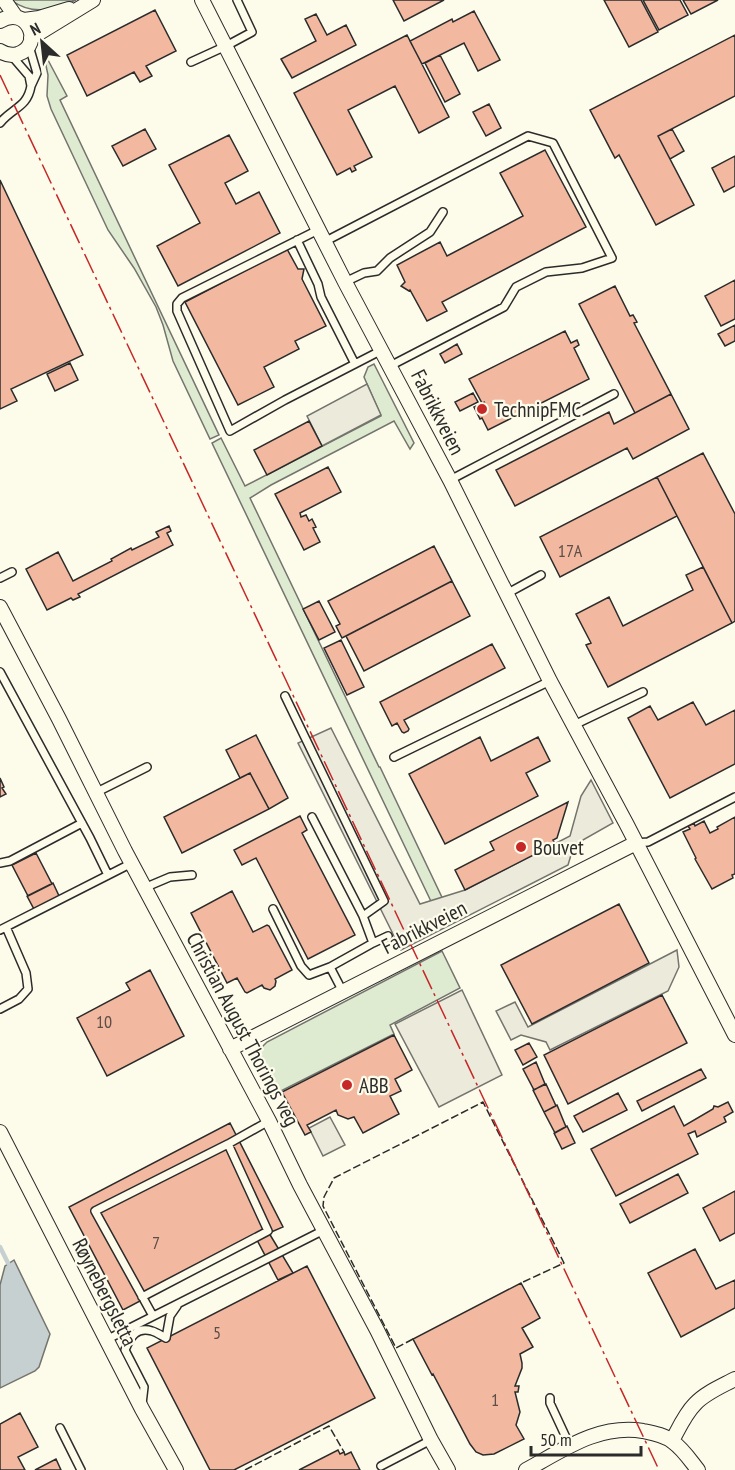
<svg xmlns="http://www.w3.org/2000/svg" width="735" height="1470" font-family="'PT Sans Narrow',sans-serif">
  <rect width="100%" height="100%" fill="#fdfbea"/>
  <!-- green -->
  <path fill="#deebd1" stroke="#74746e" stroke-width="1.5" d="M11 0H76C54 10 32 16 11 0Z
    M48 60 67 96 60 100 219 435 210 439 173 361 163 325 156 307 134 268 108 230 51 109 47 96 48 75 45 61Z
    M374 364 414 443 410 449 394 421 271 485 250 498 379 767H380L448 910 438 916 212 443 221 438 245 486 381 416 364 377 368 367Z
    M442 951 460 988 390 1025 394 1034 269 1097 253 1061 259 1050 267 1042Z"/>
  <!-- parking -->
  <path fill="#eceadb" stroke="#74746e" stroke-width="1.5" d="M367 384 381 415 322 446 307 416Z
    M331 728 420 904 465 890 570 836 581 796 591 780 613 823 574 845 568 865 401 950 298 743Z
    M677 950 679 967 668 991 550 1050 546 1042 521 1035 511 1040 496 1011 515 1002 528 1027Z
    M462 990 502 1075 439 1107 395 1024Z
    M330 1117 345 1145 323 1156 309 1128Z"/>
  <!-- water -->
  <path fill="#c7d0d0" stroke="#74746e" stroke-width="1.5" d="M14 1260 50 1334 39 1367 35 1371 0 1388V1285L5 1266Z"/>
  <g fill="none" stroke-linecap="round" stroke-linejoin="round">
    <!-- stream -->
    <path stroke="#c7d0d0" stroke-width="4.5" d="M0 1247 8 1263"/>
  </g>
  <!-- building -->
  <path fill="#f2b8a0" stroke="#2b2b2b" stroke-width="1.5" d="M393 0H444L404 21Z
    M604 0H641L658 32 629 47Z
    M643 0H680L688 15 659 30Z
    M683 0H718L691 14Z
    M155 10 176 51 146 66 152 76 140 82 134 72 87 96 67 55Z
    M474 11 500 60 478 71 464 43 422 64 410 41 452 19 453 22Z
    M316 14 327 35 346 25 356 45 292 78 281 59 316 41 305 19Z
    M407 35 449 117 419 133 395 86 348 110 372 157 354 166 356 170 352 172 350 168 337 175 294 93Z
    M735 35V96L658 136 694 205 656 225 619 155 615 158 590 110Z
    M440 55 460 94 445 102 425 63Z
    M489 104 501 128 486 136 473 112Z
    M145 129 156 149 123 166 112 146Z
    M672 129 684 151 670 159 658 136Z
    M229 135 248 171 225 183 236 204 259 192 280 233 178 286 157 246 200 223 169 165Z
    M545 150 586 227 442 302 447 311 427 321 410 290 409 291 401 286 405 282 397 265 440 242 447 256 523 216 500 173Z
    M735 156V186L724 192 712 168Z
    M0 180 83 355 11 389 17 401 0 409Z
    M287 249 298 269H304L302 279 326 326 295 341 299 349 264 367 274 387 238 405 185 302Z
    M735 280V319L721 326 705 296Z
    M615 286 630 316 633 315 637 322 634 323 671 394 635 413 579 304Z
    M735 325V341L725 346 718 334Z
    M565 331 571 343 577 340 579 345 574 348 589 379 488 430 482 418 480 419 474 407 485 402 482 403 469 379Z
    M457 344 462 354 445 363 440 354Z
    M70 363 78 380 55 391 47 374Z
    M473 393 478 402 460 411 455 402Z
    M671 394 689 429 633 459 627 448 515 506 496 470 609 412 614 424Z
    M309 421 322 446 267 475 254 450Z
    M703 453 735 514V621L732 623 657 477Z
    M328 467 341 492 300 513 301 517 306 515 309 521 312 519 316 527 313 528 320 542 304 550 275 494Z
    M657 477 677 516 560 577 540 537Z
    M169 526 171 531 167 533 173 545 78 594 80 597 73 600 71 598 47 610 26 569 58 552 73 581 112 561 111 559 131 548 132 550 159 537 156 532Z
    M434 546 452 581 342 638 336 626 340 624 328 601Z
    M703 567 732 623 608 687 586 645 591 643 576 614 609 597 623 626 693 590 686 575Z
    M452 581 470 616 364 671 346 636Z
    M319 601 335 632 319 640 303 609Z
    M341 640 364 687 347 695 324 648Z
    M492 644 505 668 404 720 409 729 408 731 404 733 402 732 397 723 392 726 380 702Z
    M693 702 706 725 735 710V764L670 798 628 718 650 706 658 720Z
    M256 735 288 798 269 809 250 773 240 778 226 750Z
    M480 737 491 761 538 737 550 761 526 773 538 796 445 844 409 774Z
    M250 773 269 809 182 853 164 817Z
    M0 778 4 787 2 788 6 794 0 797Z
    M568 802 557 838 553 840 555 844 465 890 455 870 494 850 490 842Z
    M300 816 307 830 302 833 355 935 308 959 256 858 242 865 234 850Z
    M735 817V874L732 875 733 878 712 889 695 859 696 858 683 832 690 829 688 826 694 823 695 826 704 821 710 833 718 829 717 827Z
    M36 853 52 884 28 896 12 865Z
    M53 883 60 898 35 911 27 896Z
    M232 891 253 932 267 925 269 926 292 970 275 979 276 981 275 986 270 990 264 988 262 985 247 993 245 992 237 978 227 983 191 913Z
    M619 904 649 963 532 1024 501 965Z
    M150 970 184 1036 107 1076 77 1018 130 990 126 983Z
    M662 995 687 1043 568 1104 544 1055Z
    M394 1035 412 1070 395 1079 401 1091 390 1096 399 1114 363 1133 354 1117 348 1119 338 1115 336 1110 307 1125 311 1132 305 1135 282 1092Z
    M529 1043 537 1057 523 1065 515 1050Z
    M536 1062 545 1084 534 1090 523 1069Z
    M701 1069 706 1078 642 1111 637 1101Z
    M546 1084 556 1106 544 1112 533 1090Z
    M618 1093 627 1110 583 1132 574 1116Z
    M728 1102 733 1112 724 1117 726 1122 697 1137 695 1131 688 1134 698 1154 616 1196 591 1149 674 1106 684 1126 713 1109 714 1106 718 1107Z
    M557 1105 566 1127 555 1133 544 1112Z
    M230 1123 283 1227 269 1233 123 1310 69 1207Z
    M567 1126 575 1143 562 1149 554 1133Z
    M678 1174 688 1193 630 1223 620 1204Z
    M735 1191V1233L720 1241 703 1208Z
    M269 1233 293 1273 278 1280 257 1240Z
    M695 1249 716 1289 735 1280V1308L681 1337 648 1273Z
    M307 1266 375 1398 234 1470H210L147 1348Z
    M521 1283 540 1318 522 1328 533 1347 520 1354 522 1363V1368L515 1386H519L518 1392H515L520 1412 516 1425 524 1439 494 1454 483 1455 476 1452 470 1444 433 1374 432 1375 413 1339Z
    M20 1413 38 1447 18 1457 25 1470H0V1424Z
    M338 1450 340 1454 344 1452 345 1455 351 1452 360 1470H299Z
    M56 1459 61 1470H35Z"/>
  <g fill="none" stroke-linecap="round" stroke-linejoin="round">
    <!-- service casing -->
    <g stroke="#2b2b2b" stroke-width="10">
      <path id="service" d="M11 55 29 76 31 86 37 73 29 46
        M191 62 226 46 252 32 237 0
        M0 123C13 107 27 108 31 86
        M318 230 182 298 177 304V311L230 431 285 400 382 350
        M297 240 318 284 321 297 355 364
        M324 242 528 136 553 143 612 258 582 268 546 272 516 287 504 307 390 366
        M345 282 364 273 377 271 390 258 430 232 443 212
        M450 480 614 394
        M0 578 12 572
        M506 594 541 575
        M0 672 90 838 108 875
        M285 696 384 901 363 916 373 943 330 967
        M574 725 643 692
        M394 757 550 681
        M95 793 147 767
        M312 817 363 916
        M636 843 648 842 735 797
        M0 863 10 861 82 823
        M144 888 170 877 192 875
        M273 909 301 966 309 975 330 967 343 992
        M0 930 132 863
        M373 943 388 936
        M0 1009 19 999 28 989 26 973 6 927
        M142 1297 268 1231 228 1144
        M153 1316 95 1211 228 1144 269 1121
        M106 1340 324 1230
        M550 1398V1403L570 1446
        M142 1404 144 1387 125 1350C130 1338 136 1326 152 1331 156 1332 162 1336 166 1338L170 1316 177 1306
        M60 1428 81 1470
        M381 1466 431 1440"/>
    </g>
    <!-- minor casing -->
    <g stroke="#2b2b2b" stroke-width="16">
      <path id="minor" d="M4 0 16 17
        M202 0 345 282 450 480 550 681 627 825 735 1035
        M24 20 39 18 69 9
        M0 21C27 4 45 45 18 54 11 56 6 55 0 51
        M31 38 93 0
        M0 607 59 719 125 851 269 1121 300 1185 377 1330 431 1440 448 1470
        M230 1049 636 843
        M0 1132 142 1409 176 1470
        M672 1441C679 1428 685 1414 695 1404 705 1393 722 1386 735 1379
        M526 1470C563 1450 598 1424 643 1431 653 1433 665 1435 673 1442 683 1449 690 1460 698 1470"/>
    </g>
    <!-- service -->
    <use href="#service" stroke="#fdfbea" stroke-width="7"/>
    <!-- minor -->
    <use href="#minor" stroke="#fdfbea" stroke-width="14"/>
    <!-- fence -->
    <path stroke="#2b2b2b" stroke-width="1.5" stroke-dasharray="8 3" stroke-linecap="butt" d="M413 1339 396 1348 323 1206 324 1197 334 1178 483 1102 564 1263 521 1283
      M245 1470 329 1426 344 1452"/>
    <!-- power -->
    <path stroke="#c62828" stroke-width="1.5" stroke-dasharray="21 4.5 3 4.5" stroke-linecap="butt" d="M0 75 659 1470"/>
  </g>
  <!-- markers -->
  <g fill="#c62828" stroke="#fdfbea" stroke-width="2">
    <circle cx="482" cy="409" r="6"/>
    <circle cx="521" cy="847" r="6"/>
    <circle cx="347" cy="1085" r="6"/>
  </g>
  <g text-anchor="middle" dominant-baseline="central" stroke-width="4.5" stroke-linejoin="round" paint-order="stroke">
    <!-- number labels -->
    <g font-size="18" fill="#5d4e48">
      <text x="570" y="550">17A</text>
      <text x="104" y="1021">10</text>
      <text x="156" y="1242">7</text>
      <text x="217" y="1332">5</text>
      <text x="495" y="1399">1</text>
    </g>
    <!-- poi labels -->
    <g font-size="21" fill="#2b2b2b" stroke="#fdfbea" text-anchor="start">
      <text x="494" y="409">TechnipFMC</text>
      <text x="533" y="847">Bouvet</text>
      <text x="359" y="1085">ABB</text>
    </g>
    <!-- street labels -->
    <g font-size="21" fill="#2b2b2b" stroke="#fdfbea">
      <text transform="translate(438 412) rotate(63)">Fabrikkveien</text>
      <text transform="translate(424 927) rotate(-27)">Fabrikkveien</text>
      <text transform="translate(243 1029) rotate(62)">Christian August Thorings veg</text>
      <text transform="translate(105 1292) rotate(63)">Røynebergsletta</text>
    </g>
  </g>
  <!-- north arrow -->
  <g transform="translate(42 42) rotate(333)" stroke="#fdfbea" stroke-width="4.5" paint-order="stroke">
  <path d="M0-4.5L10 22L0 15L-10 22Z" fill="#2b2b2b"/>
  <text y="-9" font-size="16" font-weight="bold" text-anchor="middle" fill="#2b2b2b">N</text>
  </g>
  <!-- scale -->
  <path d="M531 1446v9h110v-9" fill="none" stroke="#2b2b2b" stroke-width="3"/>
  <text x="540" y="1446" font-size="18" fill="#2b2b2b" stroke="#fdfbea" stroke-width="4.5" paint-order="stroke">50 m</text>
</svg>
